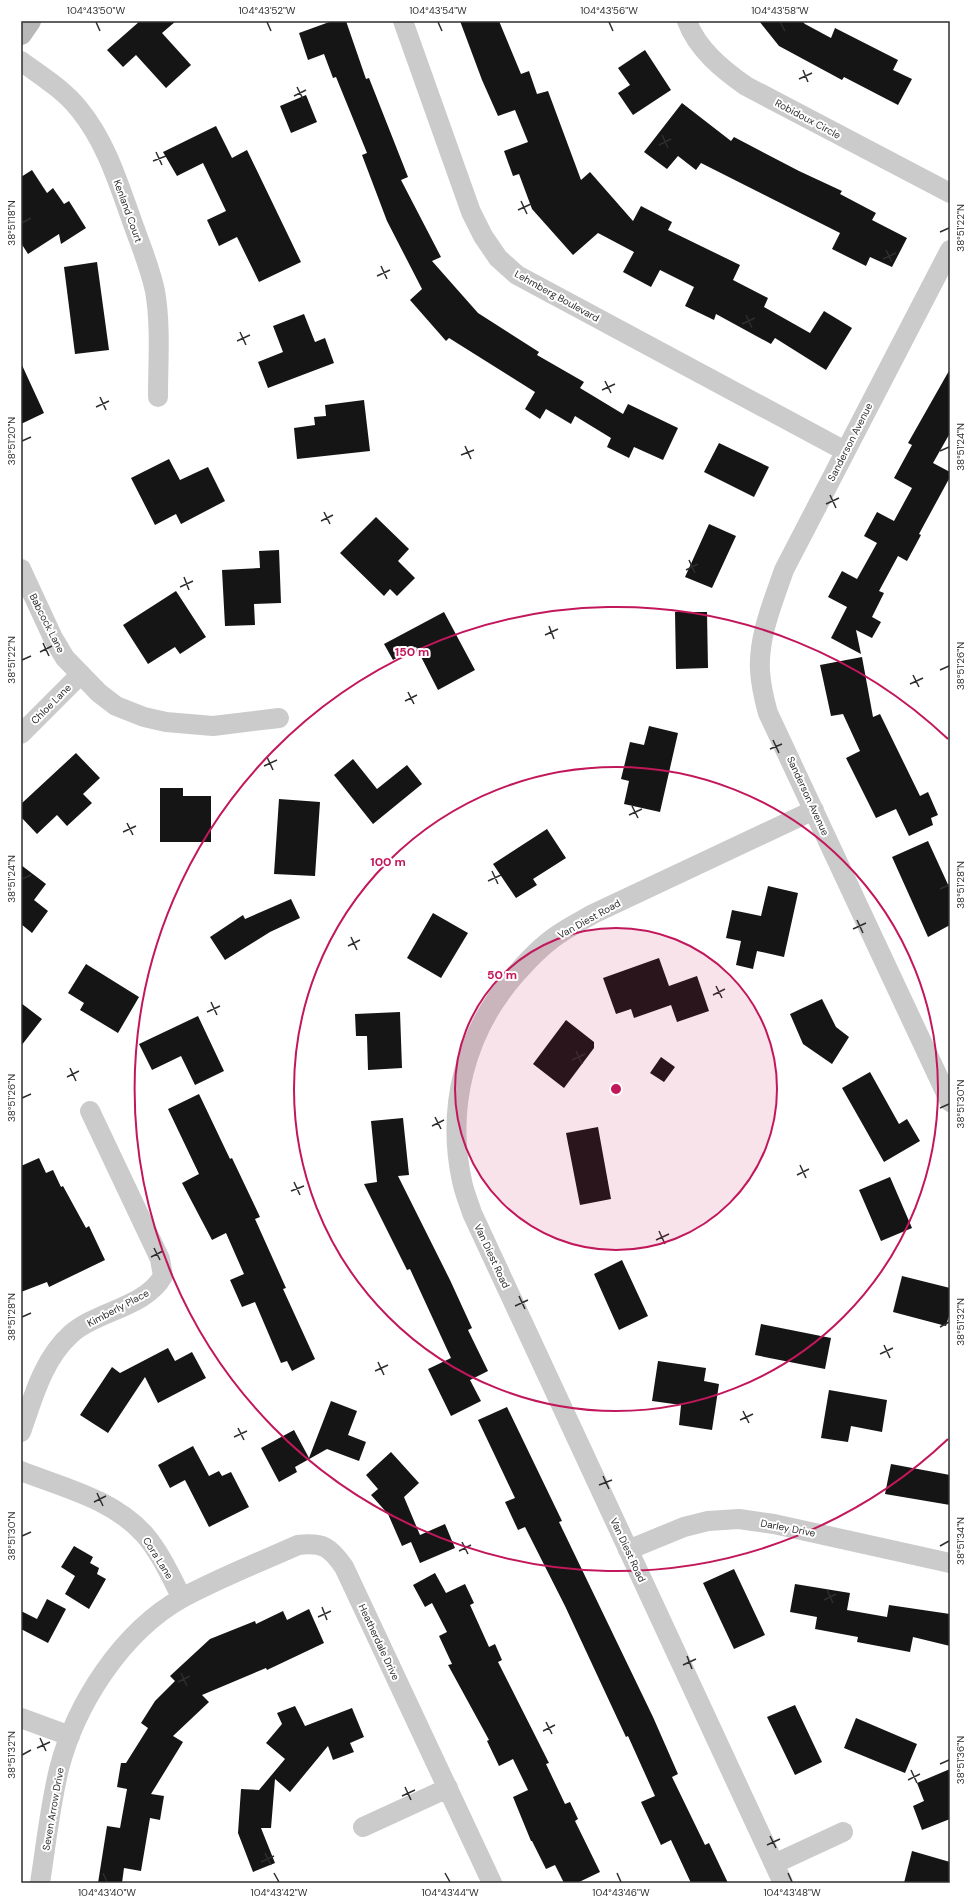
<svg xmlns="http://www.w3.org/2000/svg" width="971" height="1904" font-family="'DM Sans',sans-serif">
  <rect width="100%" height="100%" fill="#fff"/>
  <!-- building -->
  <path fill="#151515" d="M140 21H176L162 33 191 65 166 88 136 55 123 67 107 50Z
    M332 21H346L366 79 369 78 408 177 401 180 441 257 432 261 478 313 539 352 537 355 584 382 580 388 623 414 628 404 678 428 663 460 634 447 629 458 607 447 611 438 575 416 571 424 546 409 540 419 525 409 535 392 449 338 446 341 410 300 422 289 387 221 362 155 367 153 336 77 333 78 324 54 308 60 299 33Z
    M460 21H499L521 74 529 71 537 94 548 91 581 180 590 172 633 221 641 206 672 222 668 230 740 265 733 280 768 298 764 307 810 333 824 311 852 328 826 370 775 338 771 344 716 314 714 320 685 306 694 287 660 270 651 287 623 272 634 252 598 233 573 255 532 209 519 174 513 176 504 151 528 142 515 110 498 116 482 80Z
    M759 21H802L805 24 831 38 835 28 898 60 893 70 912 79 898 105 844 77 842 80 779 46Z
    M645 50 671 90 633 115 618 93 630 85 618 68Z
    M306 95 317 122 291 133 280 106Z
    M682 103 731 141 734 137 799 171 842 191 840 194 876 213 872 220 907 238 892 267 870 257 866 266 832 249 840 233 701 163 696 170 678 156 667 169 644 152Z
    M216 126 232 158 247 150 301 262 259 282 237 237 219 246 207 220 226 211 203 163 177 176 163 152Z
    M32 170 47 193 53 188 64 204 69 201 86 228 61 244 59 234 28 254 21 243V177Z
    M97 262 109 350 75 354 64 267Z
    M304 314 315 342 325 338 334 363 268 388 258 362 283 352 273 326Z
    M21 363 44 413 21 424Z
    M950 369V433L933 463 950 472V477L919 534 921 535 907 561 898 556 879 591 884 593 872 617 881 622 872 638 856 630 861 654 831 638 847 607 828 597 842 571 857 579 877 543 864 536 877 512 894 521 912 488 894 478 912 445 908 443Z
    M364 400 370 451 297 459 294 428 315 425 314 417 326 416 325 405Z
    M719 443 769 467 754 497 704 472Z
    M169 459 180 480 208 467 225 501 181 524 176 514 155 525 131 478Z
    M376 517 409 549 398 561 415 578 397 596 390 589 384 596 340 553Z
    M709 524 736 536 712 588 685 577Z
    M279 550 281 603 254 604 255 625 225 626 222 570 260 568 259 551Z
    M176 591 206 637 180 654 175 647 148 664 123 625Z
    M444 612 475 670 438 690 416 647 393 660 384 644Z
    M675 612H707L708 668 676 669Z
    M862 657 873 717 880 714 920 796 928 792 938 815 931 818 933 825 909 836 896 809 876 818 846 758 860 751 843 714 831 716 820 665Z
    M649 726 678 733 660 812 624 804 629 781 621 779 630 742 644 745Z
    M76 753 100 778 83 794 92 803 67 826 57 815 37 834 21 817V804Z
    M353 759 377 789 407 765 422 784 373 824 334 775Z
    M160 788H183V796H211V842H160Z
    M279 799 320 802 315 876 274 874Z
    M547 829 566 858 533 879 537 885 516 898 493 864Z
    M928 841 950 889V925L928 937 892 857Z
    M21 865 46 884 34 900 48 911 32 933 21 924Z
    M768 886 798 893 784 957 757 951 753 969 736 965 741 941 726 938 732 910 761 916Z
    M291 899 300 918 270 932 225 960 210 937 243 915 245 919Z
    M433 913 468 933 441 978 407 958Z
    M659 958 669 986 697 976 709 1011 677 1022 671 1005 634 1018 631 1009 616 1014 603 978Z
    M86 964 139 997 118 1033 80 1010 84 1003 68 993Z
    M822 999 836 1027 849 1037 832 1064 803 1044 790 1014Z
    M21 1003 42 1019 21 1046Z
    M400 1012 402 1068 368 1070 367 1036H356L355 1014Z
    M198 1016 224 1071 195 1085 181 1056 152 1070 139 1044Z
    M566 1020 594 1042V1048L564 1088 533 1064Z
    M661 1057 675 1067 664 1082 650 1073Z
    M870 1072 899 1124 907 1119 920 1141 884 1162 842 1088Z
    M199 1094 230 1159 232 1158 260 1217 255 1219 286 1288 283 1289 315 1359 292 1371 287 1361 281 1363 255 1302 242 1307 230 1280 244 1274 226 1233 212 1240 182 1183 199 1174 168 1109Z
    M403 1118 409 1175 398 1176 450 1280 472 1328 468 1330 488 1371 470 1380 481 1401 451 1416 428 1369 451 1358 410 1269 407 1270 364 1184 377 1182 371 1121Z
    M598 1127 611 1199 580 1205 566 1133Z
    M39 1158 46 1173 53 1170 61 1187 63 1186 86 1228 89 1226 105 1260 49 1287 47 1282 21 1292V1166Z
    M890 1177 912 1228 881 1241 859 1190Z
    M622 1260 648 1316 619 1330 594 1274Z
    M902 1276 950 1288V1312L946 1326 893 1312Z
    M761 1324 831 1338 825 1369 755 1355Z
    M168 1348 175 1361 192 1352 206 1378 158 1403 145 1377 108 1433 80 1415 112 1367 120 1373Z
    M658 1361 706 1368 704 1381 719 1384 712 1430 679 1425 681 1405 652 1401Z
    M829 1390 887 1400 882 1432 851 1426 848 1442 821 1438Z
    M331 1401 357 1411 348 1435 366 1442 359 1461 327 1449 295 1467 297 1472 279 1482 261 1448 294 1430 309 1458Z
    M507 1407 562 1521 559 1522 653 1717 678 1774 672 1777 705 1845 709 1843 728 1883H691L671 1840 661 1845 641 1802 655 1796 628 1736 626 1737 565 1606 525 1527 518 1530 505 1502 515 1498 478 1420Z
    M193 1446 209 1476 219 1471 222 1476 231 1472 249 1507 209 1527 185 1480 170 1488 158 1465Z
    M391 1452 419 1483 404 1497 420 1535 445 1524 455 1548 420 1563 411 1542 402 1546 388 1514 371 1495 378 1489 366 1475Z
    M891 1464 950 1475V1505L885 1494Z
    M74 1546 93 1557 90 1563 99 1568 97 1574 106 1579 89 1609 65 1594 75 1576 61 1567Z
    M734 1569 765 1635 734 1649 703 1583Z
    M435 1573 446 1593 465 1584 474 1603 470 1605 489 1647 495 1644 502 1660 498 1662 549 1763 546 1764 565 1804 570 1802 578 1819 575 1821 600 1872 577 1883H564L555 1865 546 1869 532 1841H531L513 1797 528 1790 513 1759 499 1766 487 1741 489 1740 448 1665 452 1664 439 1636 447 1632 432 1603 425 1607 413 1585Z
    M795 1584 850 1593 847 1610 887 1617 889 1605 950 1614V1646L913 1637 910 1652 857 1642 858 1637 815 1629 817 1617 790 1612Z
    M47 1599 66 1609 48 1643 21 1629V1611L37 1619Z
    M309 1609 324 1643 267 1670 266 1668 202 1695 209 1702 173 1736 183 1742 151 1794 164 1796 160 1820 150 1818 141 1871 124 1868 122 1883H98L107 1826 120 1828 127 1789 117 1787 121 1763H126L148 1728 141 1723 155 1701 175 1681 170 1676 210 1639 255 1621 256 1624 283 1611 287 1620Z
    M795 1705 822 1762 795 1775 767 1717Z
    M295 1706 305 1726 352 1708 364 1737 350 1743 354 1752 333 1760 328 1746 290 1792 275 1779 271 1828H261L275 1863 253 1872 238 1833 241 1789 259 1790 285 1759 266 1743 282 1724 277 1713Z
    M856 1718 917 1744 905 1773 844 1748Z
    M950 1769V1819L922 1830 913 1806 924 1801 917 1783Z
    M912 1851 950 1862V1883H904Z"/>
  <g fill="none" stroke-linecap="round" stroke-linejoin="round">
    <!-- street -->
    <path stroke="#cbcbcb" stroke-width="20" d="M403 21 471 212 483 236 498 258 517 275 845 451
      M687 21C697 49 723 70 746 86L950 193
      M21 61C41 76 63 89 79 109 106 142 118 182 132 221 140 244 150 267 155 291 161 325 158 362 158 397
      M950 250 784 570C773 602 758 637 760 671 761 685 764 699 768 713L950 1102
      M21 569 53 638 65 658 99 693 116 706 144 717 166 722 213 726 279 718
      M21 734 81 674
      M21 1432C33 1398 43 1359 71 1334 97 1311 146 1307 163 1276L160 1259 90 1111
      M21 1471C64 1488 113 1499 145 1535 161 1554 171 1577 182 1598
      M628 1550 684 1527 708 1521 739 1519 774 1524 950 1563
      M21 1718 70 1736
      M363 1827 448 1788
      M774 1864 843 1832
      M40 1883C46 1845 50 1806 59 1769 76 1703 122 1632 182 1598 219 1578 260 1562 298 1545 323 1542 330 1547 344 1567L492 1883
      M783 1883 472 1213C469 1203 464 1192 462 1181 446 1108 465 1032 515 975 528 960 542 945 559 934 569 927 581 921 593 914L814 810"/>
    <!-- secondary -->
    <path stroke="#b8b8b8" stroke-width="22" d="M21 34 30 21"/>
  </g>
  <!-- ticks -->
  <path fill="none" stroke="#2e2e2e" stroke-width="1.5" d="M96 22 100 31M267 22 271 31M438 22 442 31M609 22 613 31M780 22 785 31M803 70 808 82M799 79 812 73M297 87 303 99M294 96 306 90M662 135 668 148M659 145 671 139M156 152 162 165M153 161 166 156M521 201 527 214M518 210 531 204M22 223 31 218M940 232 949 228M886 250 892 262M883 259 896 253M381 266 387 279M377 276 390 270M746 315 752 328M742 324 755 318M240 332 246 345M237 341 250 335M605 381 611 393M602 390 615 384M100 397 106 410M96 407 109 401M22 441 31 437M465 446 471 459M940 451 949 447M461 455 474 450M830 495 836 508M826 504 839 498M324 512 330 524M321 521 333 515M689 560 695 573M686 570 698 564M184 577 189 590M180 587 193 581M549 626 554 639M545 635 558 629M43 643 49 656M40 652 52 646M22 660 31 656M940 670 949 666M913 675 919 687M910 684 923 678M408 692 414 704M405 701 417 695M773 740 779 753M770 749 782 744M267 757 273 770M264 766 277 760M632 806 638 818M629 815 642 809M127 823 133 835M123 832 136 826M492 871 498 884M22 879 31 875M488 881 501 875M940 889 949 885M857 920 863 933M853 929 866 923M351 937 357 950M348 946 360 940M716 986 722 998M713 995 725 989M211 1002 217 1015M207 1012 220 1006M576 1051 582 1064M572 1060 585 1054M70 1068 76 1081M67 1077 79 1071M22 1098 31 1094M940 1108 949 1104M435 1117 441 1129M432 1126 444 1120M800 1165 806 1178M797 1175 809 1169M294 1182 300 1195M291 1191 304 1186M659 1231 665 1244M656 1240 669 1234M154 1248 160 1260M151 1257 163 1251M519 1296 525 1309M515 1306 528 1300M22 1317 31 1313M940 1327 949 1322M884 1345 890 1358M880 1354 893 1348M378 1362 384 1375M375 1371 388 1365M743 1411 749 1423M740 1420 753 1414M238 1428 244 1440M234 1437 247 1431M603 1476 609 1489M599 1485 612 1480M97 1493 103 1506M94 1502 106 1496M22 1536 31 1532M462 1542 468 1554M940 1546 949 1541M459 1551 471 1545M827 1590 833 1603M824 1600 836 1594M322 1607 327 1620M318 1617 331 1611M687 1656 692 1669M683 1665 696 1659M181 1673 187 1686M178 1682 190 1676M546 1722 552 1734M543 1731 555 1725M40 1738 46 1751M37 1748 50 1742M22 1755 31 1750M940 1764 949 1760M911 1770 917 1783M908 1780 920 1774M405 1787 411 1800M402 1796 415 1790M770 1836 776 1848M767 1845 780 1839M265 1853 271 1865M261 1862 274 1856M103 1873 107 1882M274 1873 279 1882M445 1873 450 1882M617 1873 621 1882M788 1873 792 1882"/>
  <!-- distance rings -->
  <circle cx="616" cy="1089" r="161" fill="#c2185b" fill-opacity=".12"/>
  <g fill="none" stroke="#c2185b" stroke-width="2">
    <circle cx="616" cy="1089" r="161"/>
    <circle cx="616" cy="1089" r="322"/>
    <path d="M948 1439A482 482 0 1 1 948 739"/>
  </g>
  <g text-anchor="middle" dominant-baseline="central" stroke-width="4" stroke-linejoin="round" paint-order="stroke">
    <!-- street labels -->
    <g font-size="10" fill="#2e2e2e" stroke="#fff">
      <text transform="translate(808 119) rotate(28)">Robidoux Circle</text>
      <text transform="translate(128 211) rotate(70)">Kenland Court</text>
      <text transform="translate(557 296) rotate(29)">Lehmberg Boulevard</text>
      <text transform="translate(850 442) rotate(-63)">Sanderson Avenue</text>
      <text transform="translate(47 623) rotate(63)">Babcock Lane</text>
      <text transform="translate(51 704) rotate(-45)">Chloe Lane</text>
      <text transform="translate(808 796) rotate(65)">Sanderson Avenue</text>
      <text transform="translate(589 919) rotate(-29)">Van Diest Road</text>
      <text transform="translate(492 1256) rotate(65)">Van Diest Road</text>
      <text transform="translate(118 1308) rotate(-28)">Kimberly Place</text>
      <text transform="translate(788 1528) rotate(11)">Darley Drive</text>
      <text transform="translate(628 1550) rotate(65)">Van Diest Road</text>
      <text transform="translate(158 1558) rotate(58)">Cora Lane</text>
      <text transform="translate(379 1642) rotate(65)">Heatherdale Drive</text>
      <text transform="translate(53 1809) rotate(-80)">Seven Arrow Drive</text>
    </g>
  </g>
  <circle cx="616" cy="1089" r="6" fill="#c2185b" stroke="#fff" stroke-width="2"/>
  <g font-size="12" text-anchor="middle" font-weight="bold" fill="#c2185b" stroke="#fff" stroke-width="4" stroke-linejoin="round" paint-order="stroke">
    <text x="412" y="656">150 m</text>
    <text x="388" y="866">100 m</text>
    <text x="502" y="979">50 m</text>
  </g>
  <!-- border -->
  <rect width="971" height="1904" fill="none" stroke="#ffffff" stroke-width="44"/>
  <rect x="22" y="22" width="927" height="1860" fill="none" stroke="#2e2e2e" stroke-width="1.5"/>
  <g font-size="10" text-anchor="middle" fill="#2e2e2e">
    <text x="96" y="14">104°43'50"W</text>
    <text x="267" y="14">104°43'52"W</text>
    <text x="438" y="14">104°43'54"W</text>
    <text x="609" y="14">104°43'56"W</text>
    <text x="780" y="14">104°43'58"W</text>
    <text transform="translate(11 223) rotate(-90)" y="4">38°51'18"N</text>
    <text transform="translate(960 228) rotate(-90)" y="4">38°51'22"N</text>
    <text transform="translate(11 441) rotate(-90)" y="4">38°51'20"N</text>
    <text transform="translate(960 447) rotate(-90)" y="4">38°51'24"N</text>
    <text transform="translate(11 660) rotate(-90)" y="4">38°51'22"N</text>
    <text transform="translate(960 666) rotate(-90)" y="4">38°51'26"N</text>
    <text transform="translate(11 879) rotate(-90)" y="4">38°51'24"N</text>
    <text transform="translate(960 885) rotate(-90)" y="4">38°51'28"N</text>
    <text transform="translate(11 1098) rotate(-90)" y="4">38°51'26"N</text>
    <text transform="translate(960 1104) rotate(-90)" y="4">38°51'30"N</text>
    <text transform="translate(11 1317) rotate(-90)" y="4">38°51'28"N</text>
    <text transform="translate(960 1322) rotate(-90)" y="4">38°51'32"N</text>
    <text transform="translate(11 1536) rotate(-90)" y="4">38°51'30"N</text>
    <text transform="translate(960 1541) rotate(-90)" y="4">38°51'34"N</text>
    <text transform="translate(11 1755) rotate(-90)" y="4">38°51'32"N</text>
    <text transform="translate(960 1760) rotate(-90)" y="4">38°51'36"N</text>
    <text x="107" y="1896">104°43'40"W</text>
    <text x="279" y="1896">104°43'42"W</text>
    <text x="450" y="1896">104°43'44"W</text>
    <text x="621" y="1896">104°43'46"W</text>
    <text x="792" y="1896">104°43'48"W</text>
  </g>
</svg>
